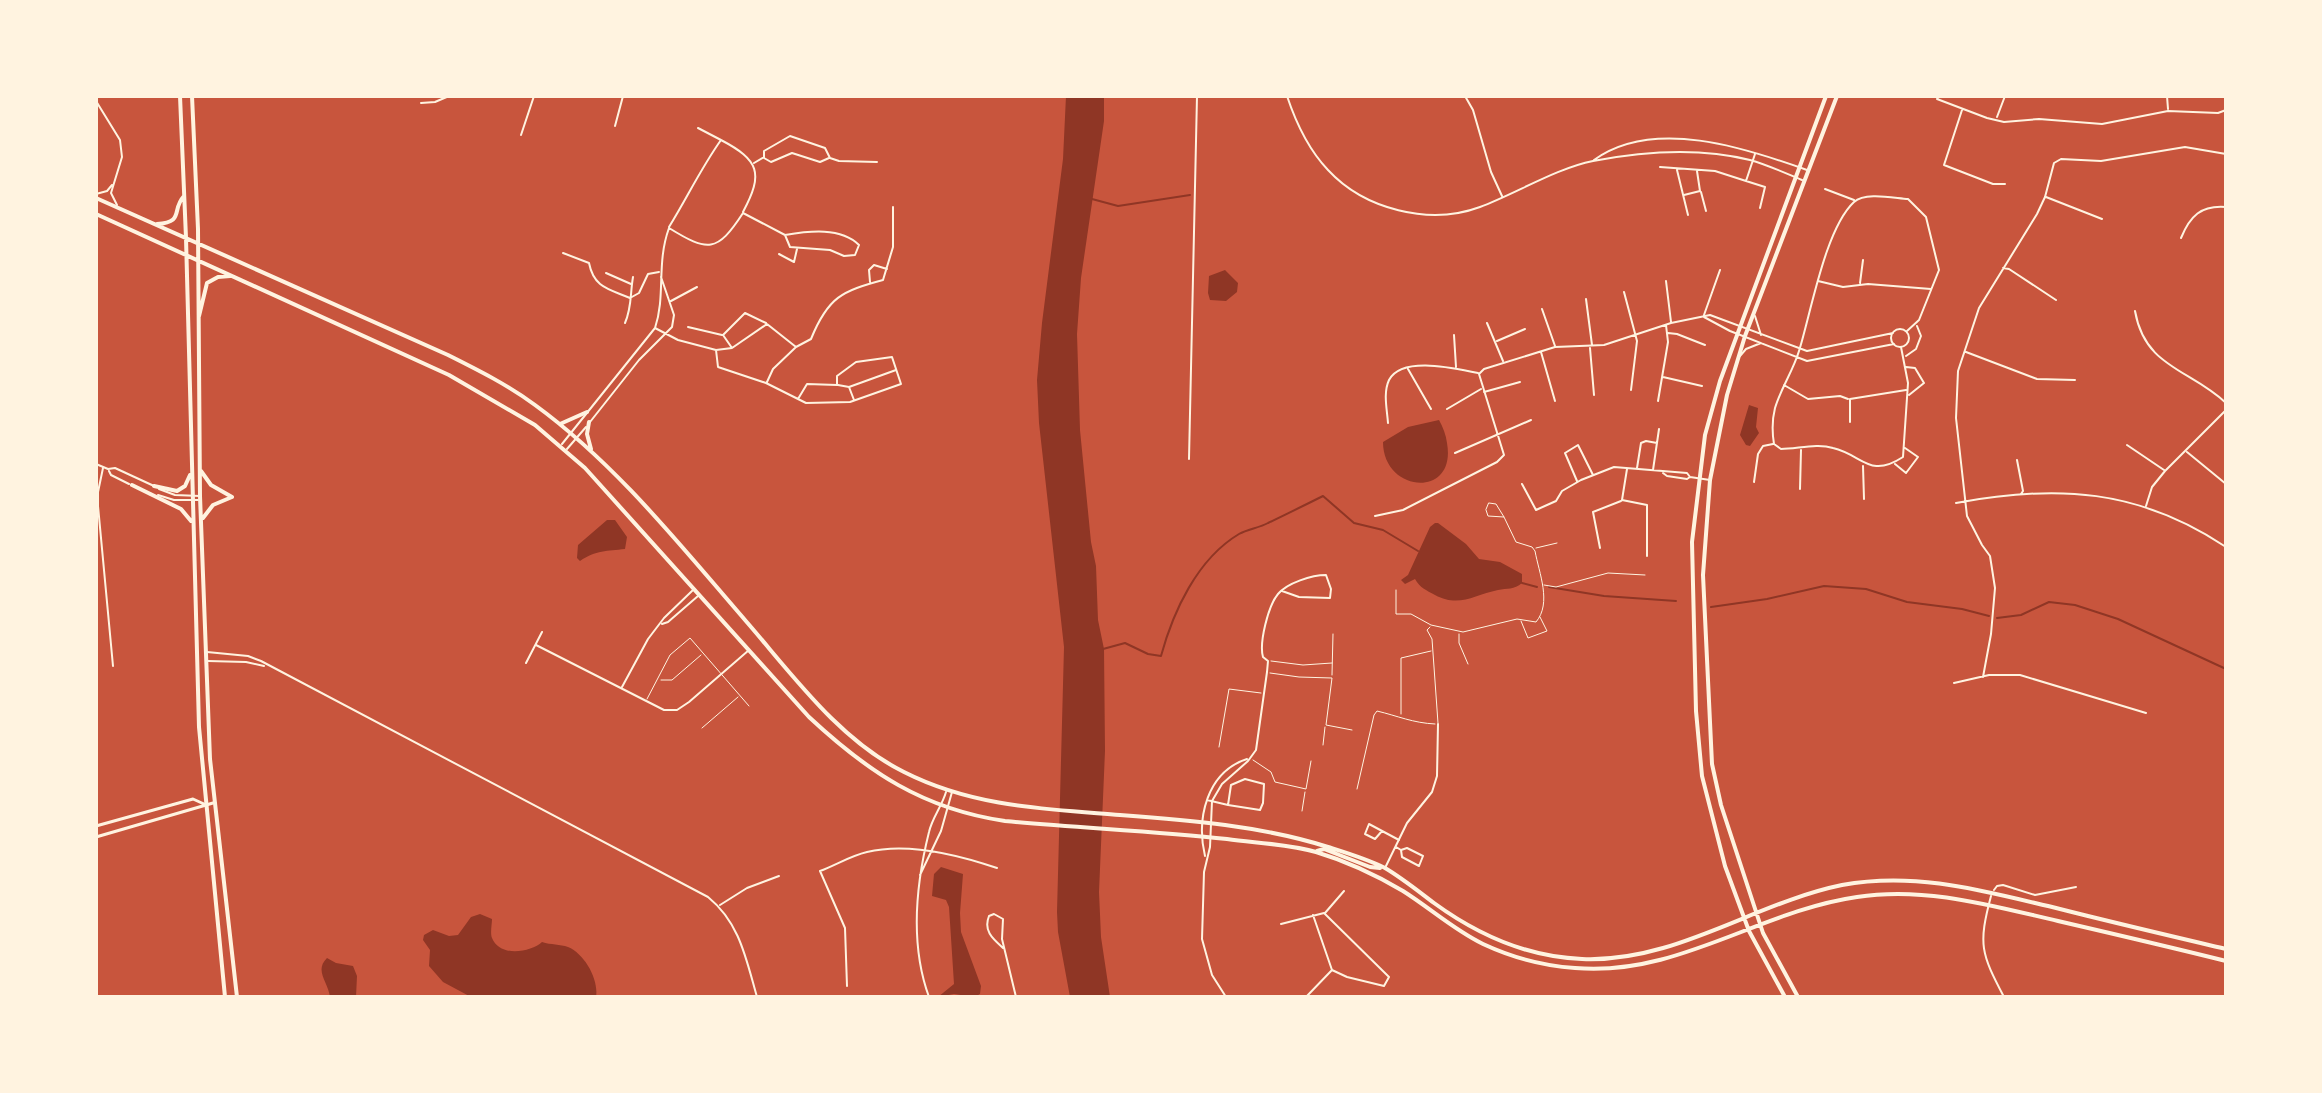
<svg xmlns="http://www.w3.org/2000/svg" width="2322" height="1093" font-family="Signika,sans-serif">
  <rect width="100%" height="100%" fill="#c8553d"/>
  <!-- water -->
  <path fill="#8f3625" d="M1066 96H1104V121L1081 278 1077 334 1080 430 1091 542 1096 566 1098 620 1104 649 1105 751 1099 892 1101 937 1110 997H1070L1058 932 1057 912 1064 647 1039 423 1037 380 1042 323 1063 159Z
    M1225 270 1238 283 1237 292 1226 301 1210 300 1208 293 1209 276Z
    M1749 405 1758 408 1756 427 1759 433 1750 446 1746 445 1740 435Z
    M1439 420C1443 427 1446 435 1447 443 1457 499 1383 493 1383 442L1408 427Z
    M607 520H615L627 537 625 549C607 551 596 550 580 561L577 558 578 545Z
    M1435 523H1438L1466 544 1479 559 1500 562 1522 574V583C1514 590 1507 588 1498 590 1474 595 1459 608 1435 595 1426 590 1420 588 1415 579L1405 584 1401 580 1408 575 1430 527Z
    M941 867 963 874 960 913 961 932 981 986 980 994 974 997 954 994 938 997 954 984 949 907 946 900 932 896 934 874Z
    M480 914 492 919C492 924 490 933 492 938 500 958 531 952 542 942 551 945 560 944 568 947 585 954 599 980 596 997H471L443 982 429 966 430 950 423 940 424 935 433 930 449 936 458 935 471 917Z
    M327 958 336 963 353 966 357 976 356 997H330C328 981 314 971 327 958Z"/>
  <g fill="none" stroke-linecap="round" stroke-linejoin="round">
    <!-- stream -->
    <path stroke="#8f3625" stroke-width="2" d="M1092 199 1118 206 1190 195
      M1522 583 1537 587
      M1549 587 1604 596 1676 601
      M1711 607 1767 599 1824 586 1866 589 1907 602 1962 609 1989 616
      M1997 618 2021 615 2049 602 2075 605 2118 619 2226 669
      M1103 649 1125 643 1148 654 1161 656C1173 612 1197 559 1239 534 1248 529 1259 528 1268 523 1287 514 1305 505 1323 496L1354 523 1383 530 1418 551"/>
    <!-- service -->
    <path stroke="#fff3e0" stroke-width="1" d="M1489 503 1496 504 1504 517 1488 516 1486 510Z
      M1536 548 1557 543
      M1544 585 1556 587 1608 573 1645 575
      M1396 590V614H1411L1431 625 1463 632 1517 619 1536 622C1552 603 1539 573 1535 551L1532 547 1516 542 1504 517
      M1521 621 1528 638 1547 631 1540 617
      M1430 627 1427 630 1432 639 1438 723
      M1459 634V643L1468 664
      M1271 661 1303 665 1332 663
      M1270 673 1299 677 1332 678 1326 725 1352 730
      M1332 675 1333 634
      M661 680H672L701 655
      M647 699 670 655 690 638 749 706
      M1401 714V658L1431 651
      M702 728 738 697
      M1323 745 1325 727
      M1219 747 1229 689 1261 693
      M1253 760 1271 772 1275 782 1306 789 1311 761
      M1357 789 1374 715 1377 711C1398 716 1413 723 1435 724
      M1302 811 1305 792"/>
    <!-- minor -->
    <path stroke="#fff3e0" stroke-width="2" d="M1287 96C1296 123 1308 149 1328 170 1364 209 1429 226 1480 207 1515 194 1557 168 1593 161 1645 151 1698 147 1750 160 1768 165 1785 173 1802 180
      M1465 96 1473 110 1491 172 1502 196
      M1939 96 1937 99 1987 118 2004 122 2039 119 2102 124 2168 111 2218 113 2226 110
      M2167 96 2168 109
      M96 101 120 140 122 157 111 193 117 205
      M421 103 435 102 449 96
      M1962 110 1944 165 1993 184H2005
      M1997 117 2005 96
      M615 126 623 96
      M698 128 721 140
      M521 135 534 96
      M1755 154 1746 181 1765 187 1760 208
      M764 158 771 162 792 153 820 162 829 158
      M1594 160C1653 117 1746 148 1807 170
      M754 163 764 157V151L790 136 825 148 830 158 839 161 877 162
      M1660 167 1715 171 1746 181
      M1677 170 1688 215
      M1825 189 1854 200
      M1701 192 1706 211
      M96 194 107 191 112 185
      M1684 195 1700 191 1697 171
      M2046 197 2102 219
      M669 227C687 198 701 168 721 140 759 160 764 173 743 212
      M2181 238C2190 216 2201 205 2226 207
      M563 253 589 263C594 288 609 289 630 298L639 293 648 274 659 272
      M779 254 794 262 797 249
      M2003 268 2009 269 2056 300
      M606 273 631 284
      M1666 281 1671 322
      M1818 281 1843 287 1868 284 1931 289
      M870 282 869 270 874 265 887 269
      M1860 283 1863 260
      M1624 292 1637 341 1631 390
      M1586 299 1592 345
      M671 301 697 287
      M1542 309 1555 346
      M2135 311C2145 368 2190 369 2226 403
      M1704 315 1720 270
      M1755 316 1761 335
      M1704 317 1730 331 1807 361 1894 344
      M625 323C632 307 630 294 633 277
      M1487 323 1503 361
      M688 327 722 335
      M655 328 678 340 716 350 718 367 766 383 806 403 850 402 901 384 892 357 856 362 837 376V385L807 384 798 399
      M1891 338a9 9 0 1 1 18 0a9 9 0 1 1-18 0Z
      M1668 333 1677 334 1705 345
      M1454 335 1456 367
      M1497 341 1525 329
      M796 347 811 339C828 297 842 291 883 280L893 247V207
      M1901 347 1908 383 1903 457C1869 479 1863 455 1833 448 1817 443 1797 449 1781 449L1774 444C1772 432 1772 420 1775 408 1781 388 1793 371 1799 351 1811 313 1825 229 1854 202 1865 192 1893 198 1908 199L1926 217 1939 270 1919 320 1907 331
      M732 348 723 335 745 313 766 323
      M1590 348 1594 395
      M716 350 732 348 767 324 796 347 773 369 767 382
      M1541 352 1555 401
      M1966 352 2037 379 2075 380
      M1740 356 1746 349 1761 343
      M1906 356 1916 349 1921 336 1917 326
      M1906 367 1915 368 1924 383 1909 395
      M1408 369 1431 409
      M1479 374 1484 369 1555 347 1604 345 1671 323 1710 315 1807 351 1893 333
      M1663 377 1702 386
      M838 385 849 387 854 400
      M1784 385 1808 399 1840 396 1848 399
      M849 387 896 370
      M1484 392 1520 382
      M1658 401 1668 342 1666 325
      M1447 409 1481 389
      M590 422 639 360 672 327 674 315 661 277
      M1850 422V399L1906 390
      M1388 423C1387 409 1383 393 1389 380 1402 355 1457 369 1478 373
      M562 444 655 328C666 295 656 264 669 228 708 252 717 253 743 213L785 235 790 247 830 250 844 256 855 255 859 245C841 227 809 231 785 235
      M2127 445 2164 470
      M567 449 586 427
      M2187 452 2226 484
      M1455 453 1531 420
      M1189 459 1197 96
      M2017 460 2023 491 2021 494
      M96 464 108 469 115 468 154 486
      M1895 464 1906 473 1918 457 1905 448
      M1863 466 1864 499
      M103 468 98 492V506L113 666
      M1637 468 1641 443 1646 441 1657 443
      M1627 469 1622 500 1647 505V556
      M1653 470 1659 429
      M109 471 111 475 129 484
      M1663 473 1667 476 1687 479 1690 477
      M1577 481 1565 453 1578 445 1593 475
      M1754 482 1758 454 1763 446 1773 444
      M1522 484 1536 510 1556 501 1562 491 1581 480 1614 467 1687 473 1690 477 1710 480
      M159 489 175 495 200 496
      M1800 489 1801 450
      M158 495 174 500H198
      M1956 503C2057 484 2139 489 2226 547
      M2146 506 2152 487 2165 471 2226 410
      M1375 516 1403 510 1497 462 1504 455 1479 374
      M1600 548 1593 512 1621 501
      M662 624 668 622 698 596
      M536 645 664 710H677L689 702 749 650
      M207 652 248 656 261 661 708 897C740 923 746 959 757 997
      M208 661 246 662 264 666
      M526 663 542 632
      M1983 677 1991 634 1995 588 1990 556 1982 545 1967 516 1956 418 1958 371 1979 308 2037 214 2045 197 2054 163 2061 159 2101 161 2185 147 2226 154
      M1954 683 1989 675H2020L2146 713
      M622 687 648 639 664 618 693 590
      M1245 779 1264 784 1263 803 1260 810 1228 805 1231 785Z
      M1207 800 1228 805
      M1382 831 1375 839 1365 834 1369 824 1399 840
      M1396 847 1401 850 1402 857 1419 866 1423 856 1407 848 1401 850
      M1205 856C1196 818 1207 772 1247 759
      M1385 868 1407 823 1432 792 1437 776 1438 724
      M920 875 941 831 952 792
      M1994 890 1997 886 2003 885 2035 895 2076 887
      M1991 896C1978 945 1981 953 2004 997
      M720 905 747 888 779 876
      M1325 913 1344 891
      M1281 924 1324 913 1389 977 1384 986 1347 977 1332 970 1313 915
      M1003 948C993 939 983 931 989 916L994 914 1003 919 1002 939 1016 997
      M847 986 845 928 820 871C836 865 850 856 867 852 907 842 959 855 997 868
      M929 997C910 945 916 884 929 832 932 818 942 806 946 792
      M1226 997 1212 975 1202 939 1204 872 1210 847 1212 801 1222 784 1248 761 1256 750 1267 672 1268 661 1263 657C1259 643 1268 606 1278 594 1287 583 1312 575 1326 575L1331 589 1330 598 1299 597 1282 591
      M1306 997 1332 970"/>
    <!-- secondary -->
    <path stroke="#fff3e0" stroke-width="3" d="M96 826 193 799 204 804
      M96 837 213 803"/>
    <!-- trunk -->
    <path stroke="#fff3e0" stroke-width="4" d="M180 96 186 238 199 727 225 997
      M192 96 198 229 200 496 210 759 237 997
      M96 198 448 355C478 370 508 385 535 405 616 464 680 545 745 620 792 674 839 740 904 772 973 807 1045 809 1120 815 1189 820 1262 826 1328 847 1347 853 1367 859 1385 868 1402 878 1418 891 1434 903 1478 935 1527 957 1582 959 1675 963 1754 903 1842 885 1918 871 1987 892 2060 909 2115 923 2171 936 2226 949
      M96 214 449 375 535 425 585 468 809 717C868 772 923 809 1005 821 1079 828 1154 831 1227 839 1256 843 1288 844 1316 852 1346 861 1376 875 1403 891 1430 908 1454 930 1483 944 1511 957 1544 966 1575 968 1677 977 1759 911 1857 897 1925 886 1993 906 2058 921 2114 934 2170 947 2226 961
      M157 224C185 222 171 210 184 196
      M199 316 207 283 218 277 230 276
      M589 422 587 434 591 449
      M560 424 587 412
      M201 471 211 485 232 497
      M132 485 181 509 191 521
      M154 486 177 491 185 486 190 475
      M203 518 213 505 232 497
      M1317 851 1324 849 1370 867 1380 868
      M1785 997 1749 931 1725 866 1702 776 1696 711 1692 542 1705 435 1720 381 1826 96
      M1798 997 1763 933 1721 805 1712 764 1703 575 1710 480 1727 395 1745 336 1837 96"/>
  </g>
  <!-- border -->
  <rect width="2322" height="1093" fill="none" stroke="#fff3e0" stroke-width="196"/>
</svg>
